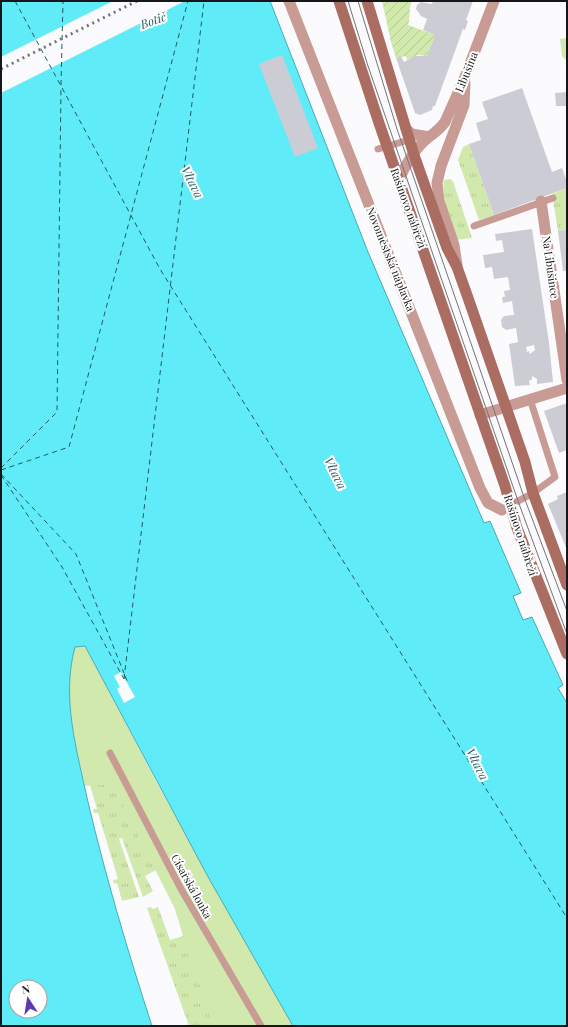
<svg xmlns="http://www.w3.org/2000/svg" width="568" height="1027" font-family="'Playfair Display',serif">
  <defs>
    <pattern id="grass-tufts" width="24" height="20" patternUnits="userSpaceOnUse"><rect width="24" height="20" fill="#d1e9ad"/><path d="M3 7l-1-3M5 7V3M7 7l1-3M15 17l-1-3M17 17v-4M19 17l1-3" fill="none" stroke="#b3c794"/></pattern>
    <pattern id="garden-furrows" width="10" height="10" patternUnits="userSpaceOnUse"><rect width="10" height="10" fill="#d1e9ad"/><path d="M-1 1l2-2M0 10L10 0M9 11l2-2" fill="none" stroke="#b3c794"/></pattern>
  </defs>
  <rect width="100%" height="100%" fill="#fbfbfe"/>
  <!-- grass -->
  <path fill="url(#grass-tufts)" d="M567 38V61L562 56 560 39Z
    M469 144 494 215 479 220 458 160 463 147Z
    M450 179 453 181 472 238 456 240C450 220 441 201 444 180Z
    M567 188V230L558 231 552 194Z
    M112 783 156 870 145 876 153 891 143 897 122 838 119 839 139 897 122 901 117 883 114 884 113 880 118 879 98 813H94L93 809H97L90 785Z
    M151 907 152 909 158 907 170 940 183 936 175 909 258 1026H189L147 908Z"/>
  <!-- park -->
  <path fill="#d1e9ad" d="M75 646H85L158 785 293 1026H213L175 909 112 784 85 786C74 741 63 693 75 646Z"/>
  <!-- garden -->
  <path fill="url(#garden-furrows)" d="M382 1H412C408 10 411 16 408 25L435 35 427 56 418 55 407 60 406 56 396 58 391 42Z"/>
  <!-- water -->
  <path fill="#5febf8" stroke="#49abb5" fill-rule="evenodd" d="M1 1H270L368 252 484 523 490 521 521 593 513 596 523 620 532 617 563 685 558 688 567 703V1026H293L207 875 85 646 75 647C61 698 77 751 88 802 106 878 128 952 152 1026H1ZM16 987H40V1011H16Z"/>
  <!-- pier -->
  <path fill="#fbfbfe" d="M113 1H185L1 93V57Z
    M121 672 135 697 124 703 117 689 120 687 114 676Z"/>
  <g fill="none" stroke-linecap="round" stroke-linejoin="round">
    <!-- ferry -->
    <path stroke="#205b60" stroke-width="1" stroke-dasharray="5 4" stroke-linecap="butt" d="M15 1 160 269 567 918
      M61 85 63 1
      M1 468 57 412 61 88
      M1 470 69 447 188 1
      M1 474 76 554 124 673
      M1 475 62 567 124 679
      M125 676 128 683
      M124 679 204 1"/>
  </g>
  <!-- building -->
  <path fill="#cccdd4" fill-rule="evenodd" d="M433 1H473L466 20 468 21 465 30 463 29 435 106H433L432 110 420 115 415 113 396 58 401 56 404 62 415 56H427L435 35 423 30 427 19 421 16 416 9 417 5 421 2 432 4Z
    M282 55 318 148 295 157 259 64Z
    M522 88 552 172 562 168 567 182V188L494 215 469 144 481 140 476 123 488 119 482 102Z
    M567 92V106H556L555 93Z
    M532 229 549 343 553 382 537 384V379L532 376V380H529L530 385 515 386 509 344 518 342 516 328 506 330 502 327 501 320 504 316 514 315 512 301 503 303 502 297H505L504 291 510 290 508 277 494 279 492 267 485 268 483 255 504 252 502 240 496 241 495 234ZM534 345 535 350 530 354 529 351 527 352 526 347Z
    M567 230V271H563L558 231Z
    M567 403V450L559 453 544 411Z
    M567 492V550L548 504 558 499 557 496Z"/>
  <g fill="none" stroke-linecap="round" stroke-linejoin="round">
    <!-- service -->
    <path stroke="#c89c94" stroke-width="7" d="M378 149 412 139
      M474 226 553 198
      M507 507 533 493 555 477 530 399
      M110 753 181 889 261 1026"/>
    <!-- pedestrian -->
    <path stroke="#c89c94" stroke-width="11" d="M289 1 480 488 488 503 502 510"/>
    <!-- minor -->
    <path stroke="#c89c94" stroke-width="11" d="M541 201 567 380
      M480 415 567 388"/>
    <!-- tertiary -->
    <path stroke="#c89c94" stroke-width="11" d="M406 129 412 134 429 137
      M399 180C405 165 416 147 429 137 436 132 440 129 445 122L465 77 494 1
      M457 265 454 245 439 201 437 183 441 166 464 105 465 83"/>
    <!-- secondary -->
    <path stroke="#ab6d62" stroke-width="11" d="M339 1 379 123 505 486 517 528 567 654
      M367 1 414 155 447 248 457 267 467 295 525 462 533 493 567 585"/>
    <!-- tram -->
    <path stroke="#747477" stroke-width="1" d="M348 1 368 66 518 501 567 634
      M358 1 397 129 524 497 567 611"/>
    <!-- rail -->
    <path stroke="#747477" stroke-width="3" stroke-dasharray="2 4" stroke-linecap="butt" d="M1 69 137 1"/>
  </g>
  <g text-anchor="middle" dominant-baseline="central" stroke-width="4" stroke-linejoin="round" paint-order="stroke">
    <!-- street labels -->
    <g font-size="11" fill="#161619" stroke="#fff">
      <text transform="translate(466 72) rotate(-68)">Libušina</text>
      <text transform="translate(409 208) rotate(70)">Rašínovo nábřeží</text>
      <text transform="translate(391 259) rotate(68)">Novoměstská náplavka</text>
      <text transform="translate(551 267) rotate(82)">Na Libušince</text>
      <text transform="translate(521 535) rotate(72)">Rašínovo nábřeží</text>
      <text transform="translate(192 886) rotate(61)">Císařská louka</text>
    </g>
    <!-- water labels -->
    <g font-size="12" font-style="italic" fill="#205b60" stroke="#fff">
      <text transform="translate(153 20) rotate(-20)">Botič</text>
      <text transform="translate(193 182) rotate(64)">Vltava</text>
      <text transform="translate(336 473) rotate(64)">Vltava</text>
      <text transform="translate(478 764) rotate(64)">Vltava</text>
    </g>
  </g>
  <!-- border -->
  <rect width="568" height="1027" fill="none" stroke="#161619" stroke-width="4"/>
  <!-- north arrow -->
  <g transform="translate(28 999) rotate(348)"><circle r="19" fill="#ffffff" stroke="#a2a2a3"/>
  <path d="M0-3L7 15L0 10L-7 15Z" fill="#5a3bb3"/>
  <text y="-6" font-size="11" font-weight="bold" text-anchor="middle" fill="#161619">N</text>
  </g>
</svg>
